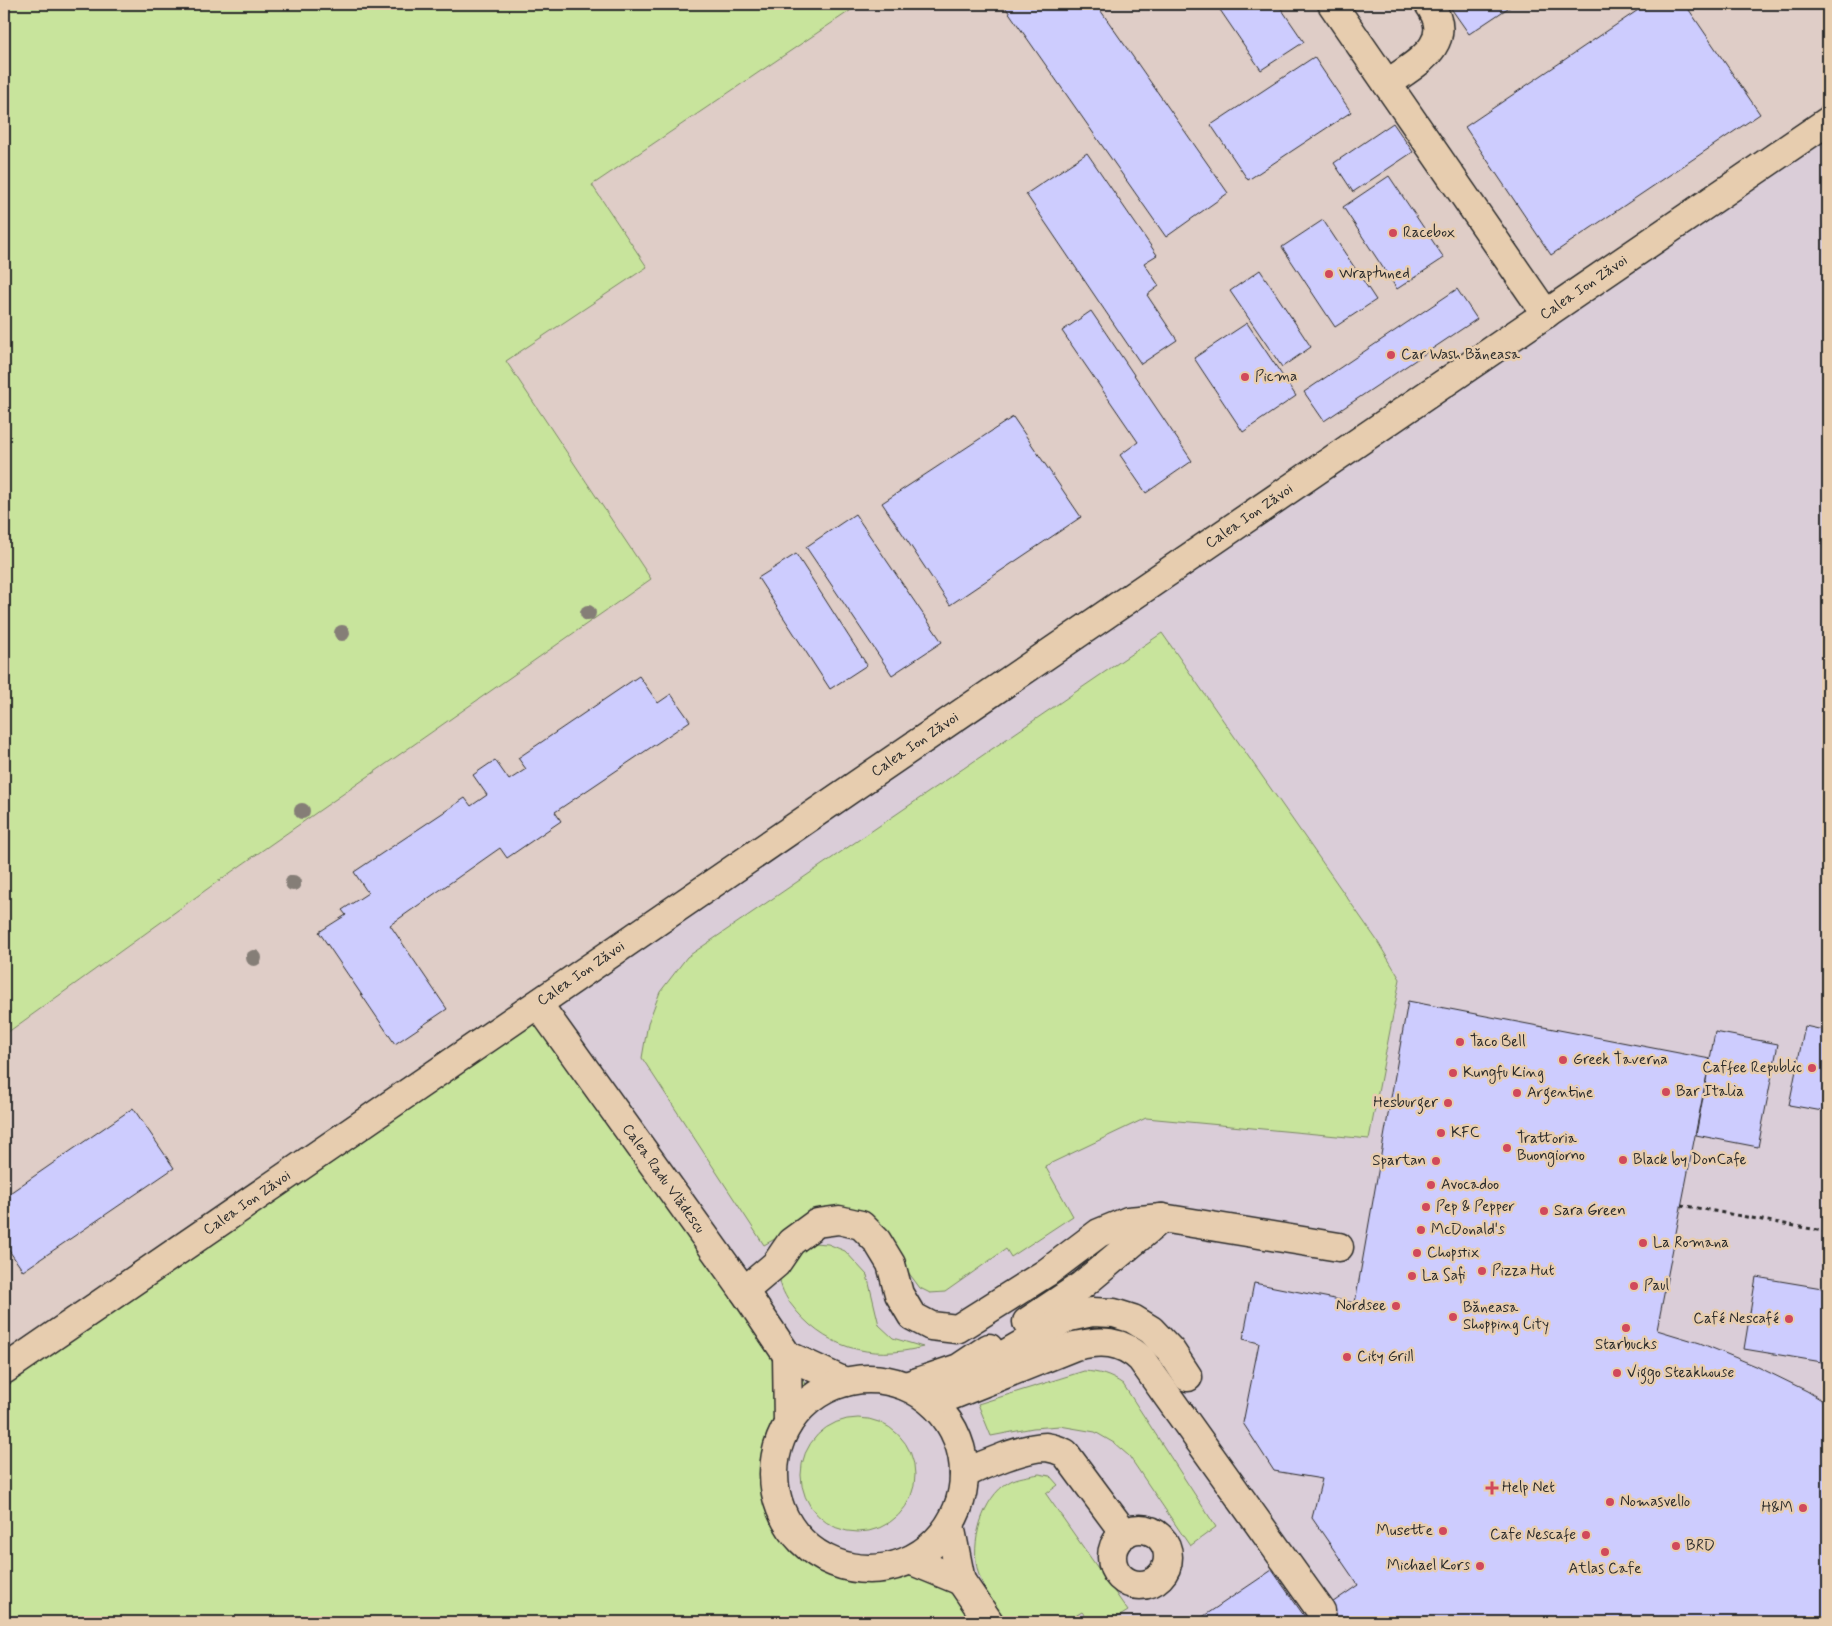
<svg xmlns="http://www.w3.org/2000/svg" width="1832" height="1626" font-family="Mynerve,sans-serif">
  <rect width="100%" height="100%" fill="#dfcdc7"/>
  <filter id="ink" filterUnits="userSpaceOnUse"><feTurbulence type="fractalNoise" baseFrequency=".02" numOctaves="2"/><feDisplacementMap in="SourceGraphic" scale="10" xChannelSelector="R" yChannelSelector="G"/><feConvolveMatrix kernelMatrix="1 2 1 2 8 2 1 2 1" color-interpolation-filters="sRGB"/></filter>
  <g filter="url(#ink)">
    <!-- built -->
    <path fill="#dacdd8" d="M1828 121V1622H989L939 1539 925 1551 910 1560 894 1566 878 1569H860L842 1565 824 1558 808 1547 796 1535 775 1486V1458L780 1440 788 1424 799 1409 813 1397 538 1004Z"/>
    <!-- green -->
    <path fill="#c8e49c" stroke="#7a8864" d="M4 4H860L592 185 647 267 506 361 651 579 217 882 4 1035Z
      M1162 633 1376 939 1400 979 1369 1139 1146 1118 1045 1166 1073 1216 1011 1257 1006 1249 945 1292 930 1293 920 1288 905 1268 825 1211 764 1245 642 1058 648 1023 660 992 687 957Z
      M538 1004 787 1355 814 1397C789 1418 776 1438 775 1471 775 1476 774 1482 775 1486 777 1496 786 1507 791 1516 797 1526 801 1538 808 1547 814 1554 825 1559 834 1562 872 1578 909 1565 939 1539L961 1581 989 1622H4V1370Z
      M813 1243 828 1244 845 1251 867 1275 879 1325 893 1338 923 1347C870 1361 823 1348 790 1303 784 1294 777 1281 781 1271 787 1258 802 1250 813 1243Z
      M1084 1371C1099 1372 1110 1375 1123 1384L1216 1527 1190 1546 1129 1456 1114 1443 1095 1432 1060 1426 1033 1428 991 1436 978 1404Z
      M801 1475a57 57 0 1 1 114 0a57 57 0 1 1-114 0Z
      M1039 1474 1050 1476 1058 1485 1046 1494 1128 1611 1110 1622H1090L1082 1612 1065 1622H1007C997 1606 983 1590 978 1572 970 1544 982 1497 1009 1482 1017 1477 1030 1476 1039 1474Z"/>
    <!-- building -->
    <path fill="#cdccfe" stroke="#2b2b2b" d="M1003 4H1096L1228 193 1166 237Z
      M1216 4H1278L1304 42 1261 70Z
      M1448 4H1514L1469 34Z
      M1647 4H1685L1760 114 1551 255 1465 127Z
      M1314 57 1351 112 1248 180 1211 125Z
      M1393 123 1413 152 1353 192 1334 163Z
      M1087 153 1157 255 1144 263 1159 286 1147 295 1177 340 1141 364 1026 194Z
      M1389 176 1444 258 1397 289 1343 207Z
      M1323 220 1376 300 1335 327 1282 247Z
      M1260 270 1311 347 1282 367 1230 291Z
      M1457 289 1477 319 1324 421 1304 392Z
      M1091 311 1192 461 1146 493 1120 455 1138 442 1062 331Z
      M1247 323 1296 396 1243 432 1194 358Z
      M1013 417 1081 517 950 605 882 503Z
      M855 514 942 642 892 675 806 547Z
      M796 554 867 665 830 689 758 578Z
      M639 676 658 703 671 694 690 721 555 812 561 821 507 858 500 848 390 925 447 1009 395 1044 319 932 346 915 342 910 368 893 354 872 465 798 471 806 487 795 473 775 495 760 509 780 526 769 518 758Z
      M1408 1001 1710 1059 1657 1330 1700 1343 1756 1366 1807 1391 1828 1404V1622H1195L1272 1570 1307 1620 1358 1585 1312 1518 1322 1479 1274 1471 1243 1423 1259 1343 1243 1339 1254 1283 1355 1303Z
      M1805 1026 1828 1031V1112L1789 1105Z
      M1715 1032 1778 1044 1758 1147 1696 1135Z
      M133 1108 174 1168 23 1271 4 1243V1197Z
      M1756 1277 1828 1289V1363L1744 1349Z"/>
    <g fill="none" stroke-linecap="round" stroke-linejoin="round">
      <!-- minor casing -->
      <g stroke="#2b2b2b" stroke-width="31">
        <g id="minor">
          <path d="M1332 4 1546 314"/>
          <path d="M1387 84C1416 63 1457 44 1429 4"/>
          <path id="s1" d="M538 1004 744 1291 787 1355 845 1382"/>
          <path d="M744 1291 776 1264 791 1242 817 1223 839 1220 861 1225 877 1241 891 1264 899 1294 912 1316 931 1326 957 1329 1046 1273 1099 1233 1128 1221 1162 1218 1339 1247"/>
          <path d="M1027 1322 1081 1286 1162 1218"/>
          <path d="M787 1355 788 1424"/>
          <path id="s2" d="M4 1370 849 790 1828 121"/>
          <path d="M976 1371 1069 1317 1092 1312 1114 1313 1133 1319 1151 1330 1171 1351 1188 1377"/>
          <circle cx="869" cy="1474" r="95"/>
          <path d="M906 1386 959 1368 989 1348"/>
          <path d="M933 1403 1075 1346C1101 1340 1121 1340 1141 1359L1321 1611"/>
          <path d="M964 1474C984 1464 1025 1447 1046 1447 1053 1448 1059 1450 1065 1453L1125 1534"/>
          <path d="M950 1525 961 1581 989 1622"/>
          <circle cx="1140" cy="1557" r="28"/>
          <path d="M910 1560 961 1581"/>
        </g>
      </g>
      <!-- path -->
      <path stroke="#2b2b2b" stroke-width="3" stroke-dasharray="4 4" stroke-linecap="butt" d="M1681 1205 1828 1232"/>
      <!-- minor -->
      <use href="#minor" stroke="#e7cdaf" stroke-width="28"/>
    </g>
    <!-- trees -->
    <g fill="#857e77">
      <circle cx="588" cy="613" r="8"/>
      <circle cx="342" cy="633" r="8"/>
      <circle cx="302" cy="811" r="8"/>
      <circle cx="293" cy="883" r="8"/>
      <circle cx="254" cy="958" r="8"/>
    </g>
  </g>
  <!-- markers -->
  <g fill="#d1495b" stroke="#e7cdaf" stroke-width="2">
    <circle cx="1393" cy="233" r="5"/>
    <circle cx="1329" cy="274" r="5"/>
    <circle cx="1391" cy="355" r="5"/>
    <circle cx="1245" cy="377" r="5"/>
    <circle cx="1460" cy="1042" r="5"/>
    <circle cx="1563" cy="1060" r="5"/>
    <circle cx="1812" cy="1068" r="5"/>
    <circle cx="1453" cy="1073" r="5"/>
    <circle cx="1666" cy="1092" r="5"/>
    <circle cx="1517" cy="1093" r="5"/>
    <circle cx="1448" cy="1103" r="5"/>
    <circle cx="1441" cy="1133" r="5"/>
    <circle cx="1507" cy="1148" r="5"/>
    <circle cx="1623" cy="1160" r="5"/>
    <circle cx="1436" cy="1161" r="5"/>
    <circle cx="1431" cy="1185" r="5"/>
    <circle cx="1426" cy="1207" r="5"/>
    <circle cx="1544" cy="1211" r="5"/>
    <circle cx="1421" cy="1230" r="5"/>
    <circle cx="1643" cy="1243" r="5"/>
    <circle cx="1417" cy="1253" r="5"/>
    <circle cx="1482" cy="1271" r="5"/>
    <circle cx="1412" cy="1276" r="5"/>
    <circle cx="1634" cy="1286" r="5"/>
    <circle cx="1396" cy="1306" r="5"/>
    <circle cx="1453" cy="1317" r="5"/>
    <circle cx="1789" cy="1319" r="5"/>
    <circle cx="1626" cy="1328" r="5"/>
    <circle cx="1347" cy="1357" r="5"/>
    <circle cx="1617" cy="1373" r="5"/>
    <path d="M1489.5 1480.5h5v5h5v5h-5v5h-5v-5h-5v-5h5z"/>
    <circle cx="1610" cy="1502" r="5"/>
    <circle cx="1803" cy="1508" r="5"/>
    <circle cx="1443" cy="1531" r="5"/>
    <circle cx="1586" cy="1535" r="5"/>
    <circle cx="1676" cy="1546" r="5"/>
    <circle cx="1605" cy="1552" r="5"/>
    <circle cx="1480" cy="1566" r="5"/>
  </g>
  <g text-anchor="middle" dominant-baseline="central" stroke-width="5" stroke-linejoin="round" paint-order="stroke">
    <!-- poi labels -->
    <g font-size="15" fill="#2b2b2b" stroke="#e7cdaf" text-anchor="start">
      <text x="1403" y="233">Racebox</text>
      <text x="1339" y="274">Wraptuned</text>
      <text x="1401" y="355">Car Wash Băneasa</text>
      <text x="1255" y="377">Picma</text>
      <text x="1470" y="1042">Taco Bell</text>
      <text x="1573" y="1060">Greek Taverna</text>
      <text x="1802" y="1068" text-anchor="end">Caffee Republic</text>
      <text x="1463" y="1073">Kungfu King</text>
      <text x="1676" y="1092">Bar Italia</text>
      <text x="1527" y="1093">Argentine</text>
      <text x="1438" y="1103" text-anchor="end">Hesburger</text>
      <text x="1451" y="1133">KFC</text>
      <text x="1517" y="1139">Trattoria<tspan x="1517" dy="17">Buongiorno</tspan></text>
      <text x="1633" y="1160">Black by DonCafe</text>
      <text x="1426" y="1161" text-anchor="end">Spartan</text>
      <text x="1441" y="1185">Avocadoo</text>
      <text x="1436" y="1207">Pep &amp; Pepper</text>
      <text x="1554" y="1211">Sara Green</text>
      <text x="1431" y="1230">McDonald's</text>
      <text x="1653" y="1243">La Romana</text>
      <text x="1427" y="1253">Chopstix</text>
      <text x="1492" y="1271">Pizza Hut</text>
      <text x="1422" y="1276">La Safi</text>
      <text x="1644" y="1286">Paul</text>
      <text x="1386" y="1306" text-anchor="end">Nordsee</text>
      <text x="1463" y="1308">Băneasa<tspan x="1463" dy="17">Shopping City</tspan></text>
      <text x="1779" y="1319" text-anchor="end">Café Nescafé</text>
      <text x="1626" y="1345" text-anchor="middle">Starbucks</text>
      <text x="1357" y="1357">City Grill</text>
      <text x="1627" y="1373">Viggo Steakhouse</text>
      <text x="1502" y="1488">Help Net</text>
      <text x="1620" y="1502">Nomasvello</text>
      <text x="1793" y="1508" text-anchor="end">H&amp;M</text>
      <text x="1433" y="1531" text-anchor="end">Musette</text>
      <text x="1576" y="1535" text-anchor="end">Cafe Nescafe</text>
      <text x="1686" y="1546">BRD</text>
      <text x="1470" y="1566" text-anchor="end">Michael Kors</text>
      <text x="1605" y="1569" text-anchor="middle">Atlas Cafe</text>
    </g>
    <!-- street labels -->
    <g font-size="15" fill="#2b2b2b" stroke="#e7cdaf">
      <text stroke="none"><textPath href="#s2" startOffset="1915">Calea Ion Zăvoi</textPath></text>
      <text stroke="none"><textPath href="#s2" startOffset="1510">Calea Ion Zăvoi</textPath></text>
      <text stroke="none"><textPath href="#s2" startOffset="1105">Calea Ion Zăvoi</textPath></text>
      <text stroke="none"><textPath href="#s2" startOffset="700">Calea Ion Zăvoi</textPath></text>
      <text stroke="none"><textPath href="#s1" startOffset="215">Calea Radu Vlădescu</textPath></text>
      <text stroke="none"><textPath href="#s2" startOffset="295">Calea Ion Zăvoi</textPath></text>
    </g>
  </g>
  <!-- margin -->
  <rect width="1832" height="1626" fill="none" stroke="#e7cdaf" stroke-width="20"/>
  <rect x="10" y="10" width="1812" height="1606" fill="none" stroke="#2b2b2b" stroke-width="2" filter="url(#ink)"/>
</svg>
